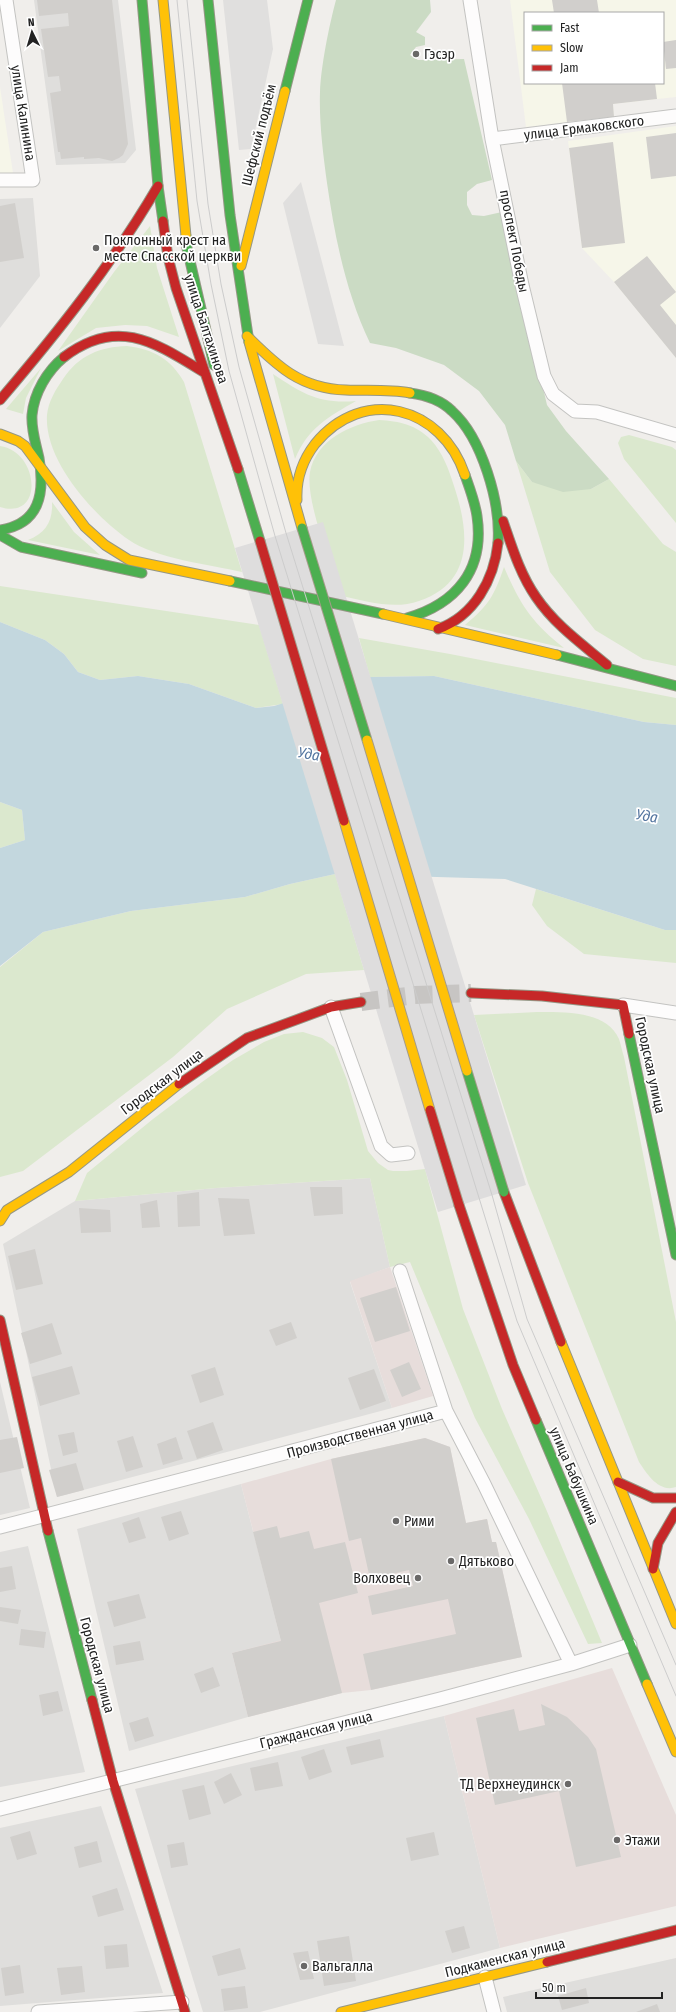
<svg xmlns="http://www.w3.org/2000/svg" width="676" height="2012" font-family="'Fira Sans Condensed',sans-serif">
  <rect width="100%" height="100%" fill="#f0eeeb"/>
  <!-- residential -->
  <path fill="#dfdedc" d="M34 0H118L136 150 125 163 56 165Z
    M33 198 40 276 0 328V199Z
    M370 1178 390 1267 350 1282 392 1408 57 1497 3 1244 75 1201 216 1188Z
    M0 1382 30 1508 0 1515Z
    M241 1484 281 1641 232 1653 248 1717 129 1751 77 1529Z
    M28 1546 85 1772 0 1787V1552Z
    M444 1716 500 1948 260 2012H203L135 1789Z
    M101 1806 163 1993 0 2006V1828Z
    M676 1958V2012H507L503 1997Z"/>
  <!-- commercial -->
  <path fill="#e7dddb" d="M390 1267 433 1396 392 1408 350 1281Z
    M425 1438 450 1447 466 1523 487 1519 492 1542H496L522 1657 371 1690 342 1693 248 1717 232 1653 281 1640 241 1484 331 1459Z
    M612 1668 676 1815V1906L500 1948 444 1716Z"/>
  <!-- education -->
  <path fill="#f6f6e9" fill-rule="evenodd" d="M510 0H676V97L613 104 614 117 526 127ZM525 13H663V83H525Z
    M0 87 13 173H0Z
    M676 126V358L614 282 582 248 568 141Z"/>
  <!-- grass -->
  <path fill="#dbe8ce" d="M150 226 157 268 179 337 147 326 125 325 96 328 58 351 114 272Z
    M127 346C153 349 171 359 184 382L242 572C211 565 154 558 129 540 94 516 44 461 47 415 48 402 56 389 63 379 79 355 100 347 127 346Z
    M41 368 26 398 23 414 6 409Z
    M273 374C303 394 319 404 356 401 328 417 308 428 295 459Z
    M379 420C399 421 417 425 431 440 443 453 449 470 454 486 469 531 475 582 419 601 394 610 366 601 341 596 332 567 305 500 310 472 316 440 351 424 379 420Z
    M629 435 672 447 676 450V523L624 459 618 443 621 437Z
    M0 446C39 451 45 521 0 507Z
    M516 461 532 482 591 489 609 479 663 544 676 552V666L643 659 595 630 550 572Z
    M52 502 74 532 100 555 28 540C46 533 53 521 52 502Z
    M504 567C520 604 531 622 564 648L465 625C489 605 494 596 504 567Z
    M0 586 259 625 283 704 256 708 189 684 138 676 100 680 78 672 64 654 45 640 0 622Z
    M359 638 450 654 676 698V725L644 722 434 676 370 677Z
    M0 802 22 810 25 840 0 848Z
    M335 874 364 970 306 974 227 1009 173 1057 23 1171 0 1177V967L43 932 131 911 245 897 290 884Z
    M536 889 665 930H676V963L584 954 547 926 532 905Z
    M537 1012C563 1012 606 1010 619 1039 621 1045 622 1051 624 1057L676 1322V1487C659 1493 647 1474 639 1462L528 1183 474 1015Z
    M303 1032 322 1038 334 1047 347 1080 368 1151 378 1163 388 1170 393 1171H407L425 1169 463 1309 502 1409 546 1509 602 1643 588 1644 529 1519 475 1418 410 1262 390 1267 370 1178 216 1188 75 1201 87 1173 153 1119 202 1082 233 1060 264 1042 284 1034Z"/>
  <!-- forest -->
  <path fill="#cbdbc4" d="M336 0H430L431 12 416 32 425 37V45L416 47 410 55 418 60 464 59 492 180 477 184 467 192V205L472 215 484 216 502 212 547 405 566 431 609 479 591 489 563 492 532 482 516 461 505 425 479 391 444 365 396 348 370 343C346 293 335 238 327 183 323 153 319 123 320 92 321 66 329 26 336 0Z"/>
  <!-- parking -->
  <path fill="#e0dfde" d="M223 0H267L273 49 251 149 239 150Z
    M301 182 344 346 318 344 283 203Z"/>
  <!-- water -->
  <path fill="#c3d7de" d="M0 622 45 640 64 654 78 672 100 680 138 676 189 684 256 708 274 706 370 677 434 676 644 722 676 725V930H665L505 879 335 874 290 884 245 897 131 911 43 932 0 966V848L25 840 22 810 0 802Z"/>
  <!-- pier -->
  <path fill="#dedddd" d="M323 522 526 1185 438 1212 235 548Z"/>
  <!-- building -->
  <path fill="#d1cfcc" d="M37 0H112L128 144 123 155 119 158 112 161 99 158 84 159V157L61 159 60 152H58L50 93 61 91 59 76 48 77 41 29 69 26 68 13 39 16Z
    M552 0H597L599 13H554Z
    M676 40V68L666 69 663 42Z
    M562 83H655L657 99 613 104 614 117 567 122Z
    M676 133V176L651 179 646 137Z
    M613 142 625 243 582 248 569 148Z
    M15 203 24 258 0 262V206Z
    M647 256 676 292 660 305 676 325V358L614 282Z
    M310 1187H342L343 1214 314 1216Z
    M199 1192 200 1226 178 1227 177 1195Z
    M218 1198 249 1199 255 1234 224 1236Z
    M157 1200 160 1227 142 1228 140 1204Z
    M79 1208 110 1210 111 1232 81 1233Z
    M35 1249 43 1284 16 1290 8 1256Z
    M396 1287 410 1331 375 1342 360 1298Z
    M291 1322 297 1338 276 1346 269 1330Z
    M52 1323 62 1354 30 1364 21 1333Z
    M409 1362 421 1389 402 1397 390 1370Z
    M72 1366 80 1394 40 1406 32 1377Z
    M215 1367 224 1395 200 1403 191 1375Z
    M374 1369 386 1401 360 1410 348 1378Z
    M213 1422 223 1450 197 1459 187 1431Z
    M74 1432 78 1452 63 1456 58 1435Z
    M133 1436 143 1467 126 1472 117 1441Z
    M17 1437 24 1468 0 1473V1440Z
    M176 1437 183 1459 163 1465 157 1444Z
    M425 1438 450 1447 466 1523 487 1519 492 1542H496L522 1657 371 1690 363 1654 456 1634 448 1599 372 1615 368 1596 413 1586 409 1570 370 1579 361 1538 349 1541 331 1459Z
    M76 1463 84 1490 57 1497 49 1470Z
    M181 1511 189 1534 169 1541 161 1517Z
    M139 1517 146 1538 129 1543 122 1523Z
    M277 1526 280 1538 309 1531 314 1549 345 1542 358 1593 319 1603 342 1693 248 1717 232 1653 281 1641 253 1532Z
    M12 1566 16 1589 0 1592V1568Z
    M139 1594 146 1618 114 1627 107 1602Z
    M0 1607 21 1610 18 1624 0 1621Z
    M21 1629 46 1632 44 1648 19 1645Z
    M140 1641 144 1660 116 1665 113 1646Z
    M213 1667 220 1686 201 1693 194 1674Z
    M58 1691 63 1711 43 1716 39 1695Z
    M541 1704 567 1717 588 1737 596 1749 621 1857 576 1867 559 1791 495 1805 476 1718 514 1709 519 1731 545 1725Z
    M148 1717 154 1736 135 1742 129 1723Z
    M380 1739 384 1757 351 1765 346 1747Z
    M324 1749 332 1772 309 1780 301 1757Z
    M278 1762 283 1786 255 1791 250 1768Z
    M231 1773 242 1795 224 1804 214 1782Z
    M204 1785 211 1814 189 1820 182 1790Z
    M30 1831 37 1854 17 1860 10 1837Z
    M434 1832 439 1855 411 1861 406 1838Z
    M97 1841 102 1862 79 1868 74 1847Z
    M184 1842 188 1865 171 1868 167 1845Z
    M117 1888 124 1910 98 1917 92 1896Z
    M464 1926 470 1948 452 1953 445 1931Z
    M349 1936 356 1981 324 1986 317 1941Z
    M127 1944 129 1967 106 1969 104 1946Z
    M240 1948 246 1969 218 1976 212 1956Z
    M308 1951 314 1979 300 1980 293 1953Z
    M20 1965 24 1993 5 1996 1 1968Z
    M82 1966 85 1992 61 1995 57 1968Z
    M245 1986 248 2008 224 2011 221 1989Z
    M586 1988 589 2003 562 2010 558 1996Z
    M657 2004 660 2012H636Z"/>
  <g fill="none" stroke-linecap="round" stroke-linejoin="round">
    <!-- secondary-tunnel -->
    <path stroke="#c7c5c3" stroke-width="18" stroke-dasharray="18 9" stroke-linecap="butt" d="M361 1002 415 995 471 993"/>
    <!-- street casing -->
    <g stroke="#c3c3c1" stroke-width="15">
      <path id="street" d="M470 0 492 139 522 285 544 376 553 394 575 411 597 412 676 435
        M492 139 676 116
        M0 180H33L6 0
        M623 1005 676 1013
        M331 1007 381 1146 391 1155 408 1153
        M400 1271 446 1411
        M0 1527 446 1411 484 1484 571 1664
        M0 1809 440 1699 571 1664 630 1645
        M485 1977 494 2012
        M38 2012 182 2002"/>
    </g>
    <!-- fast casing -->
    <g stroke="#959785" stroke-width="11">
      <path id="fast" d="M142 0 158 186 163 221
        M208 0 230 215 249 342
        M285 91 308 0
        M186 236 187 248 214 365
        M410 393C425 395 441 400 452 411 482 438 501 503 498 543
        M238 469 260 541
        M0 530C40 524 45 493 39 458 36 444 31 430 32 415 34 393 47 371 64 357
        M0 535 21 547 142 573
        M230 581 383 614
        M407 618C456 604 485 570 477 516 475 502 470 489 465 475
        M557 655 676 686
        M629 1034 676 1255
        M536 1420 647 1684
        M48 1531 92 1700"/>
    </g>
    <!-- slow casing -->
    <g stroke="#959785" stroke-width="11">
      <path id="slow" d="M163 0 186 236
        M241 266 285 91
        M247 336C277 366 301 389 346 390 367 391 389 389 410 393
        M249 342 302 528
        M0 434 18 441 25 446 85 527 105 545 129 560 230 581
        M297 500C296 479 302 461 315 444 363 385 442 406 465 475
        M383 614 557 655
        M0 1221 7 1210 69 1172 179 1084
        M561 1342 676 1624
        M647 1684 676 1752
        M341 2012 547 1962"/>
    </g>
    <!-- jam casing -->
    <g stroke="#959785" stroke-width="11">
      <path id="jam" d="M163 221 168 257 176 288 238 469
        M64 357C118 316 156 343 205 373
        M0 400C58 332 113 263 158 186
        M503 521C512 547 520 574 536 597 555 625 582 644 607 665
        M438 629C474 616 494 580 498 543
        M471 993 542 996 623 1005 629 1034
        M179 1084 247 1038 331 1007 361 1002
        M504 1192 561 1342
        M459 1205 513 1365 536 1420
        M0 1320 48 1531
        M618 1482 653 1498H676
        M653 1569 658 1543 676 1512
        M92 1700 113 1781 185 2012
        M547 1962 676 1930"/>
    </g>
    <!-- street -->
    <use href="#street" stroke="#fdfcfc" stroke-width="13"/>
    <!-- fast -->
    <use href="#fast" stroke="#4caf50" stroke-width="9"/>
    <!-- slow -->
    <use href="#slow" stroke="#ffc107" stroke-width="9"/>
    <!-- jam -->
    <use href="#jam" stroke="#c62828" stroke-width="9"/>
    <!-- tram -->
    <path stroke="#ccc" stroke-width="1" d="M177 0 197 201 211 284 229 371 275 536 517 1321 676 1696
      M187 0 208 204 221 284 239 367 286 533 492 1195 527 1319 676 1665"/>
    <!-- fast-bridge casing -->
    <g stroke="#a49c8a" stroke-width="11" stroke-linecap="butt">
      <path id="fast-bridge" d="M302 528 367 740
        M467 1071 504 1192"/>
    </g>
    <!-- slow-bridge casing -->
    <g stroke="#a49c8a" stroke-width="11" stroke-linecap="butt">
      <path id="slow-bridge" d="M367 740 467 1071
        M344 821 430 1110"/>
    </g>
    <!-- jam-bridge casing -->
    <g stroke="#a49c8a" stroke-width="11" stroke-linecap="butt">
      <path id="jam-bridge" d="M260 541 344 821
        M430 1110 459 1205"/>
    </g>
    <!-- fast-bridge -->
    <use href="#fast-bridge" stroke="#4caf50" stroke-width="9"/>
    <!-- slow-bridge -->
    <use href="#slow-bridge" stroke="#ffc107" stroke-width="9"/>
    <!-- jam-bridge -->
    <use href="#jam-bridge" stroke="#c62828" stroke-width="9"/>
  </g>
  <!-- markers -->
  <g fill="#6a6968" stroke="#fff" stroke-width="1.5">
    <circle cx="416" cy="54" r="4"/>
    <circle cx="96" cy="248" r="4"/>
    <circle cx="396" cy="1521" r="4"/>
    <circle cx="451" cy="1561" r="4"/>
    <circle cx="418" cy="1578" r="4"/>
    <circle cx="568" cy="1784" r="4"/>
    <circle cx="617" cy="1840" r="4"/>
    <circle cx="304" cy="1966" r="4"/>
  </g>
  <g text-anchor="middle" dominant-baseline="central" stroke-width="3.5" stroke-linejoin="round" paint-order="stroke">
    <!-- poi labels -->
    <g font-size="14" fill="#222" stroke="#fff" text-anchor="start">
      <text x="424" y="54">Гэсэр</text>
      <text x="104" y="240">Поклонный крест на<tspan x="104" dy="16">месте Спасской церкви</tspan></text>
      <text x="404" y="1521">Рими</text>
      <text x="459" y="1561">Дятьково</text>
      <text x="410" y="1578" text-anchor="end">Волховец</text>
      <text x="560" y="1784" text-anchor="end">ТД Верхнеудинск</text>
      <text x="625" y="1840">Этажи</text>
      <text x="312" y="1966">Вальгалла</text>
    </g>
    <!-- street labels -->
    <g font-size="14" fill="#222" stroke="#fff">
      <text transform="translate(23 113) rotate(81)">улица Калинина</text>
      <text transform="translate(584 128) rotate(-7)">улица Ермаковского</text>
      <text transform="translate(259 135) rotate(-76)">Шефский подъём</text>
      <text transform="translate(514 241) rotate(79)">проспект Победы</text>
      <text transform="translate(206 329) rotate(72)">улица Балтахинова</text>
      <text transform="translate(650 1065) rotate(78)">Городская улица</text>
      <text transform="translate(162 1082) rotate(-37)">Городская улица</text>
      <text transform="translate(360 1434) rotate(-15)">Производственная улица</text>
      <text transform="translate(574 1476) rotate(67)">улица Бабушкина</text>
      <text transform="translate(97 1665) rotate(75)">Городская улица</text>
      <text transform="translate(316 1730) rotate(-14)">Гражданская улица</text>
      <text transform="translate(505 1958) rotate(-14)">Подкаменская улица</text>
    </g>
    <!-- water labels -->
    <g font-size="15" font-style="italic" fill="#5576a0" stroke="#fff">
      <text transform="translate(309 754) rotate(10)">Уда</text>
      <text transform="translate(647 816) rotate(10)">Уда</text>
    </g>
  </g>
  <!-- legend -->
  <rect x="524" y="12" width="140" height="72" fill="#ffffff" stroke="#a7a7a7"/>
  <rect x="532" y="25" width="20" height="6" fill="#4caf50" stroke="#a7a7a7"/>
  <text x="560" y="32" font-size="12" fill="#222222">Fast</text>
  <rect x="532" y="45" width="20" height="6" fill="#ffc107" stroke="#a7a7a7"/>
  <text x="560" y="52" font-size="12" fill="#222222">Slow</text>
  <rect x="532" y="65" width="20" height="6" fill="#c62828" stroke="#a7a7a7"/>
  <text x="560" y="72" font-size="12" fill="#222222">Jam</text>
  <!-- north arrow -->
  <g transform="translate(32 32) rotate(355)" stroke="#ffffff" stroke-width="3" paint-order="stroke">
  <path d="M0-3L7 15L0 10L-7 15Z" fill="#222222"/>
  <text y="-6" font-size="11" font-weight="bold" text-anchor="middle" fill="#222222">N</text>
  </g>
  <!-- scale -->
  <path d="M536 1992v6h126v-6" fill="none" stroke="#222222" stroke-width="2"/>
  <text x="542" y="1992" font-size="12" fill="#222222" stroke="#ffffff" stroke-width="3" paint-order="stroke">50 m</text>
</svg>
